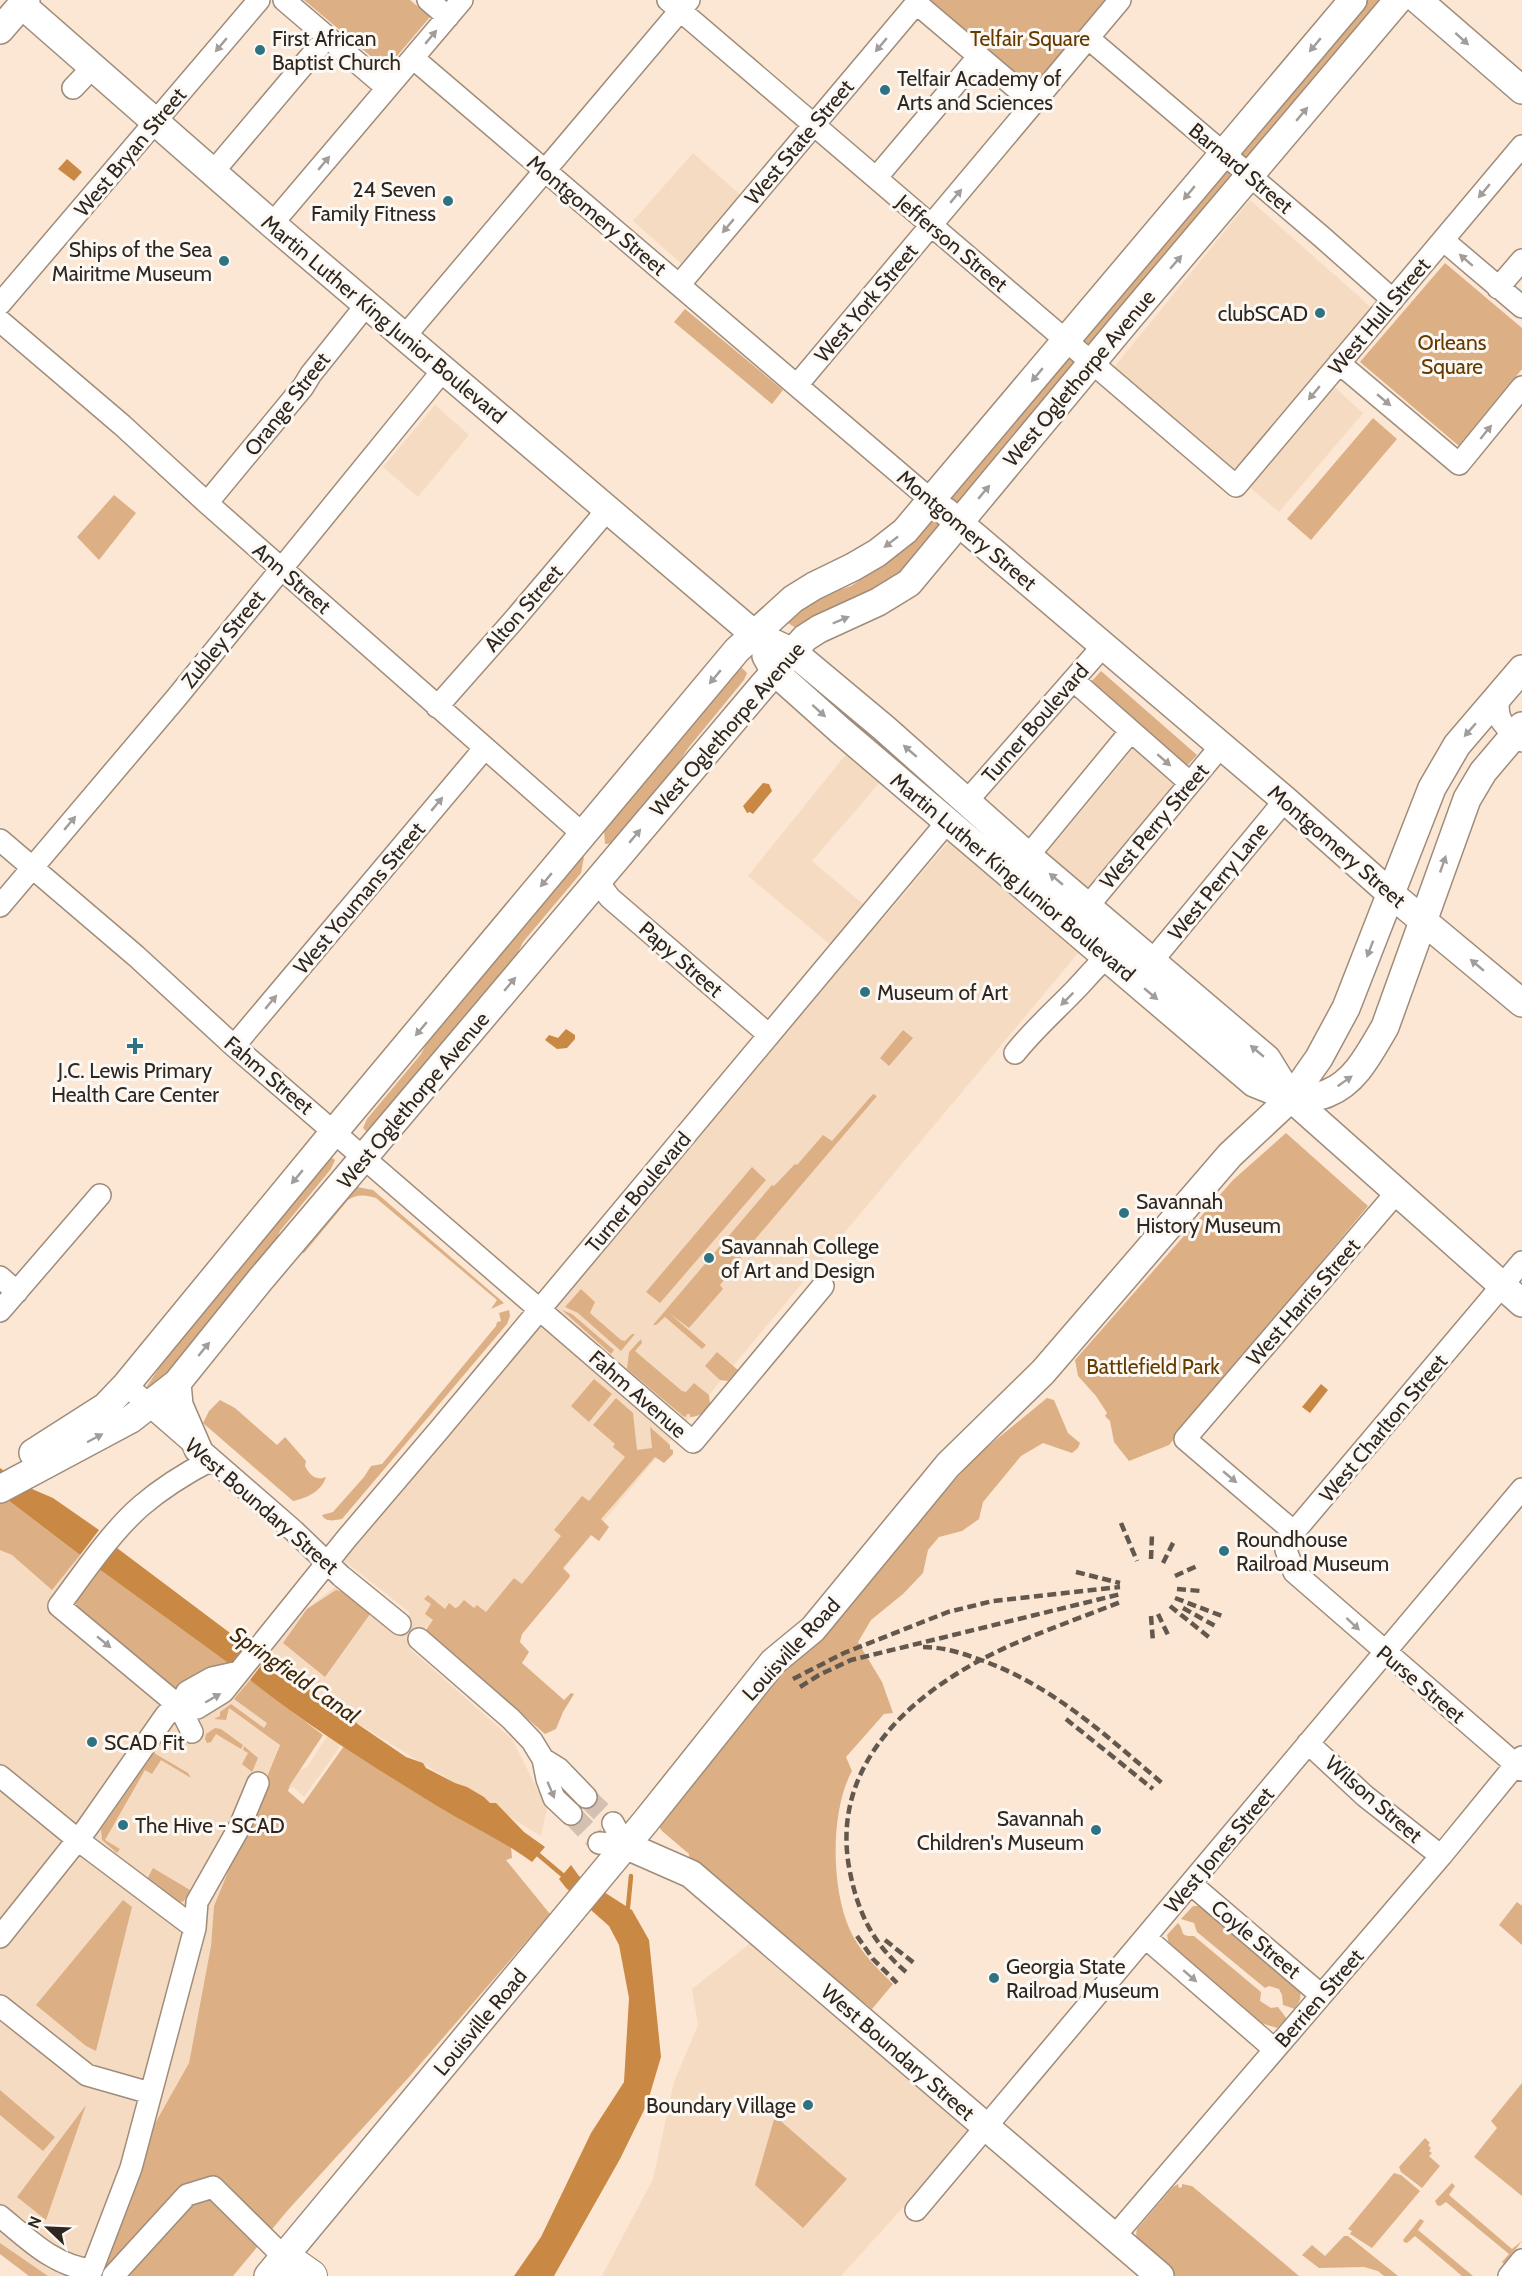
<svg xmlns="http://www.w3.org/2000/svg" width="1522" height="2276" font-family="Cabin,sans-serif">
  <rect width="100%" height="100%" fill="#fce7d4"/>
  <!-- built -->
  <path fill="#f6dbc3" d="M693 153 743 197 683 265 633 221Z
    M1250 200 1373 309 1319 373 1363 413 1279 512 1111 371Z
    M435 405 469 435 418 497 383 467Z
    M1136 745 1184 785 1057 934 1079 952 480 1669 427 1626 410 1649 512 1739 547 1808 541 1836 357 1723 304 1797 293 1787 260 1800 266 1785 307 1767 344 1710 266 1658 307 1608 335 1587 351 1592 395 1635 410 1613 341 1558 847 959 748 876 847 753 881 781 812 861 882 920 954 835 1017 889Z
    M5 1498 80 1555 231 1665 292 1714 214 1906 211 1946 189 2063 153 2127 119 2232 99 2276H29L0 2254V1500Z
    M753 1941 974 2129 841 2276H602L653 2179 674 2082 698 2025 692 1989Z"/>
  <!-- green -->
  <path fill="#dcaf84" d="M304 0H410L430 17 386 69Z
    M930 0H1111L1035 92 928 3Z
    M1356 0H1400L919 565 802 632 788 623 814 599 851 586 875 570 915 531Z
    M1445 263 1522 328V369L1459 446 1360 362Z
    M685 309 783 390 772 404 674 322Z
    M1373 418 1397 439 1311 540 1287 519Z
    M114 495 136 513 99 560 77 537Z
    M740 666 747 673 744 680 689 747 670 775 618 843 605 844 604 830 607 820Z
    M1101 671 1197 755 1186 767 1091 682Z
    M584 857 581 873 523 942 506 977 370 1135 363 1128 367 1119 421 1054 438 1022 570 862Z
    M903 1030 913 1038 889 1066 880 1058Z
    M873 1094 877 1096 740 1257 742 1259 720 1285 723 1289 689 1328 669 1313 706 1345 702 1349 665 1317 656 1325H653L772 1185 774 1186 795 1164 797 1165 823 1135 832 1141Z
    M1286 1133 1368 1206 1169 1445 1129 1461 1114 1442 1110 1421 1105 1416 1107 1413 1096 1396 1078 1376 1075 1360 1233 1180Z
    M329 1156 335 1160 331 1169 280 1231 271 1254 162 1383 148 1391 147 1386 165 1359 205 1310 216 1284Z
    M752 1167 766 1180 660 1303 646 1292Z
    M357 1187 373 1190 504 1303 491 1309 497 1300 376 1198C365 1195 358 1194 348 1200L304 1253H301Z
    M581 1289 595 1302 590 1313 621 1340 625 1341 632 1334H635L621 1351 578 1313 565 1307Z
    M509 1310 510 1316 507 1324 342 1519C334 1520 326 1523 322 1515L333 1512 364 1477 371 1466 382 1464 496 1326 497 1322 501 1321 499 1313Z
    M562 1310 572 1314 614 1350 611 1354Z
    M641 1339 642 1343 635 1351 682 1391 686 1392 694 1383 709 1395 710 1404C706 1412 699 1417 690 1417V1414H687L686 1417 683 1416 627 1369 629 1352Z
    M717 1352 738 1370 728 1381 720 1380 705 1366Z
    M594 1379 612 1394 589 1422 571 1406Z
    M616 1398 633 1413 637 1450 652 1448 650 1427 670 1445V1449L673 1450V1454L664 1463 655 1457 601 1519 609 1527 599 1541 591 1535 563 1568 570 1575 569 1578 522 1634 520 1642 529 1652 522 1663 564 1700 571 1693 574 1694 563 1712 556 1729 545 1734 426 1630 433 1620 425 1614 431 1604 424 1599 428 1595 445 1609 449 1603 455 1608 458 1607 464 1600 474 1608 477 1605 486 1612 514 1578 522 1584 561 1536 554 1530 582 1496 589 1501 625 1457 613 1447 615 1444 593 1425Z
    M1047 1398 1054 1400 1068 1433 1080 1443 1078 1448 1072 1453 1043 1443 1021 1456 983 1502 979 1519 962 1531 939 1537 928 1550 923 1573 903 1594 871 1620 858 1642 882 1682 893 1713 884 1714 846 1757 852 1771C830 1811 831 1889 850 1930 859 1951 877 1968 893 1984L872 2009 751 1911 689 1858V1854L662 1831 658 1825 773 1681 815 1642 975 1457Z
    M220 1400 235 1408 277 1445 285 1437 306 1461 305 1466C310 1475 315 1481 326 1477 321 1492 307 1498 293 1501L203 1423 209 1411Z
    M5 1498 80 1555 52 1590 12 1555 0 1550V1500Z
    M99 1569 231 1665 179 1691 170 1686 76 1606 77 1598Z
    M336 1590 350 1594 370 1614 325 1677 283 1643 307 1609Z
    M250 1680 323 1735 290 1785 288 1791 303 1804 344 1746 439 1807 511 1847 512 1858 506 1860 550 1914 410 2076 288 2210 233 2276H99L119 2232 153 2127 189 2063 211 1946 214 1906 280 1745 229 1708 226 1720 214 1719 220 1716V1712L231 1704 264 1728 267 1723 234 1699Z
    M215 1728 221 1729 243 1745 241 1749 216 1734 211 1742 207 1743 205 1739 206 1734Z
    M244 1746 258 1758 252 1772 242 1764 248 1753 243 1750Z
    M154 1753 188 1773 191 1778 161 1760 152 1774 145 1770 105 1840 120 1849 117 1853 102 1840 101 1829Z
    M153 1868 190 1890 184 1901 176 1903 145 1883Z
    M123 1900 132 1907 96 2051 86 2046 36 2005Z
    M1517 1902 1522 1906V1945L1499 1925Z
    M1193 1906H1204L1301 1989 1300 2000 1295 2009 1283 2005 1282 1995 1279 1989 1269 1986 1265 1988 1197 1932 1194 1923 1181 1919Z
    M1178 1923C1185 1930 1178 1937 1194 1936L1261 1992 1260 2001 1271 2008 1278 2007 1287 2019 1277 2028 1261 2023 1169 1945 1167 1935Z
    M1522 2083V2196L1474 2157 1497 2128 1491 2121Z
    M0 2090 55 2137 43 2151 0 2115Z
    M86 2105 46 2220 17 2197Z
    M775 2116 847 2179 803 2228 755 2185Z
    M1425 2138 1430 2143 1428 2145 1431 2148 1429 2151 1432 2153 1429 2156 1440 2166 1422 2188 1401 2172 1399 2167Z
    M1394 2173 1401 2175 1420 2191 1372 2248 1350 2234 1352 2231 1348 2229Z
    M1452 2183 1455 2186 1449 2195 1512 2249 1522 2241 1504 2264 1502 2262 1509 2254 1446 2202 1440 2206 1437 2205 1435 2201Z
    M1178 2184 1179 2188 1182 2187V2184L1192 2186 1299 2276H1173C1161 2265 1131 2248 1137 2229L1173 2187Z
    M1420 2219 1424 2221 1418 2230 1473 2276H1462L1415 2236 1407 2243 1404 2242 1403 2240Z
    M1344 2236H1348L1398 2276H1384L1378 2271 1364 2267 1319 2268 1302 2255 1312 2245 1325 2256Z
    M0 2243 48 2276H29L0 2254Z"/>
  <!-- water -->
  <path fill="#c98844" d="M67 159 82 172 74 181 58 169Z
    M763 783 769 784 772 791 753 814 750 812 747 813 743 806Z
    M566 1029 575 1035V1039L567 1048 557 1049 545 1040 549 1035 558 1038Z
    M1321 1384 1328 1390 1310 1413 1302 1407Z
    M0 1468 25 1486 53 1498 99 1530 80 1555 0 1494Z
    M117 1548 246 1645 231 1665 99 1569Z
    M265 1660 341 1710 359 1725 406 1757 423 1763 426 1768 455 1783 467 1787 484 1797 490 1803H496L524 1832 545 1847 532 1862C502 1840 468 1825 437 1806 373 1766 309 1727 250 1680Z
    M571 1865 579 1876 632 1910 649 1940 661 2057 647 2104 620 2159 554 2276H514L541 2237 591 2133 624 2082 629 1998 619 1945 609 1926 566 1888 559 1879Z"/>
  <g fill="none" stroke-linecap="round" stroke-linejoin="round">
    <!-- stream -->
    <path stroke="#c98844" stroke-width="4.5" d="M534 1851 566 1878
      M628 1907 631 1876"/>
    <!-- minor-tunnel -->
    <path stroke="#d3c0b0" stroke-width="21" stroke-dasharray="21 10" stroke-linecap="butt" d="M586 1797 613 1823
      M571 1814 599 1843"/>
    <!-- minor casing -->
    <g stroke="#9f8c7a" stroke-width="24">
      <path id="minor" d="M284 0 387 88
        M428 0 448 17
        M668 0 1236 486 1522 146
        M916 3 1034 103
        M1088 38 1322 237 1393 300
        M413 58 932 501
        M73 88 93 67
        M213 172 327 37
        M876 178 979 56
        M272 224 462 0
        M1443 240 1522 307
        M679 285 919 0
        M1498 288 1522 260
        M0 304 259 0
        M0 321 122 425 207 503 584 835
        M405 336 689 0
        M1339 363 1459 464 1522 387
        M797 385 1120 0
        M207 503 303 387 311 374 367 304
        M1073 680 1189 782
        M1499 696C1495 722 1504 725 1522 741
        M437 707 513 621 608 509
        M967 801 1103 646
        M0 840 136 956 234 1046 693 1442 823 1286
        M1028 856 1131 731
        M597 881 610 898 769 1035
        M0 906 177 697 444 369
        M1088 906 1221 746
        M1152 961 1285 800
        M234 1046 484 749
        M1015 1053C1034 1029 1056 1010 1077 988 1090 975 1101 958 1119 951
        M1522 1262 1294 1532 1286 1550 1294 1572 1522 1770
        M0 1277 17 1292
        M0 1311 100 1195
        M126 1385 294 1531 341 1576 400 1624
        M1294 1532 1185 1439 1397 1192
        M419 1639 511 1719 532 1741 543 1759 547 1779 554 1798 571 1814
        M179 1706 197 1708 223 1692 347 1538 439 1430 948 821
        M192 1732 179 1706 59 1606C83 1574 111 1532 141 1506 163 1487 186 1473 211 1460
        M1308 1743 1365 1796 1441 1856
        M543 1759 559 1769 586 1797
        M0 1776 78 1840 195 1928 131 2168 92 2270C54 2266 28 2239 0 2216
        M613 1823 625 1845
        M599 1843 625 1845
        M1191 1884 1321 1995
        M195 1928 197 1902 240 1826 258 1783
        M0 1937 87 1828 166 1715 179 1706 187 1692 212 1678 239 1672
        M1146 1938 1274 2049
        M0 2006 87 2075 150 2093
        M916 2210 1522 1489
        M1114 2237 1441 1856 1522 1757
        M113 2276 187 2195 213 2187 284 2257
        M1509 2276 1522 2260"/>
    </g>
    <!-- major casing -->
    <g stroke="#9f8c7a" stroke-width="30">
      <path id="major" d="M1418 0 1522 90
        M22 5 272 224 754 634 793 652 805 662 884 728 1028 856 1267 1059 1291 1098 1522 1303
        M0 30 26 0
        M945 511 1285 800 1391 894 1522 1003
        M766 656 775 672 841 731 1254 1083 1291 1098
        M1291 1098C1302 1097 1318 1098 1328 1093 1356 1082 1370 1052 1385 1027L1467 799 1483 772 1522 726
        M177 1383 179 1405 198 1449
        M33 1453 105 1407 126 1385 334 1132 737 650 793 599 814 586 853 567 877 553 905 531 1353 0
        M0 1489 131 1419 177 1383 260 1280 764 684 805 638 819 629 878 602 909 583 1124 324 1398 0
        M625 1845 691 1874 1160 2276
        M268 2276 646 1821 773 1662 813 1629 948 1465 1043 1372 1230 1155 1291 1098 1319 1058 1346 1008 1432 788 1457 745 1522 669"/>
    </g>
    <!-- highway casing -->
    <g stroke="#9f8c7a" stroke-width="34">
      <path id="highway" d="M284 2257 311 2276"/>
    </g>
    <!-- minor -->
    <use href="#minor" stroke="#fff" stroke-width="21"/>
    <!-- major -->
    <use href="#major" stroke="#fff" stroke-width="27"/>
    <!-- highway -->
    <use href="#highway" stroke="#fff" stroke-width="32"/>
    <!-- rail -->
    <path stroke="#63584e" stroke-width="4.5" stroke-dasharray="9 4.5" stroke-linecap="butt" d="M1121 1523 1137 1561
      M1151 1559 1152 1534
      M1163 1563 1174 1541
      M1076 1572 1120 1583
      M1175 1576 1197 1566
      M1177 1589 1201 1591
      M1175 1598 1222 1616
      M1170 1606 1210 1638
      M1183 1608 1217 1627
      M1158 1614 1169 1637
      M1151 1616 1153 1642
      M923 1647C943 1647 962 1653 981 1660 1053 1686 1104 1734 1162 1783
      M793 1679 844 1653 948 1612 993 1601 1120 1587
      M800 1687 819 1675 851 1660 1121 1594
      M1066 1719 1153 1789
      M857 1936 873 1959 897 1983
      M885 1940 914 1963
      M906 1972C872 1943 857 1911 849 1867 830 1759 920 1686 1009 1646 1046 1630 1085 1616 1123 1601"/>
  </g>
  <!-- one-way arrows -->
  <defs><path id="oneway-solid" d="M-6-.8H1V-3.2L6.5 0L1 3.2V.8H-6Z" transform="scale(1.5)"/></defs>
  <g fill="#a19d9a">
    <use href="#oneway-solid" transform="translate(431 37) rotate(-50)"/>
    <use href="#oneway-solid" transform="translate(1462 39) rotate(42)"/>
    <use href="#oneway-solid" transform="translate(221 45) rotate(130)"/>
    <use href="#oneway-solid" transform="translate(881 45) rotate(130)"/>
    <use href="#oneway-solid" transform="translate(1315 45) rotate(130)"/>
    <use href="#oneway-solid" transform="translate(1302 114) rotate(-50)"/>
    <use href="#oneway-solid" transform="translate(324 163) rotate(-50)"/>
    <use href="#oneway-solid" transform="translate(1484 191) rotate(130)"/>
    <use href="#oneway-solid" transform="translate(1189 193) rotate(130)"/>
    <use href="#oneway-solid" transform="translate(956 196) rotate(-50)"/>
    <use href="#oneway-solid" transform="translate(728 226) rotate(130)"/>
    <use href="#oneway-solid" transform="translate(1466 260) rotate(-139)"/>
    <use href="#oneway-solid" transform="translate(1176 262) rotate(-49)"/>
    <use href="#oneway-solid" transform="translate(1037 375) rotate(130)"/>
    <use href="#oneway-solid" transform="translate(1314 393) rotate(130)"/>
    <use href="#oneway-solid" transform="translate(1384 400) rotate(40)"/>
    <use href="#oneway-solid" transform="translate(1486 432) rotate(-51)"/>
    <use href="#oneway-solid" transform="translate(984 492) rotate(-50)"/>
    <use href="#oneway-solid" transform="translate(891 542) rotate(142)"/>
    <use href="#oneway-solid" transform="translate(841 620) rotate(-23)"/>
    <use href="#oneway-solid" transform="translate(715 677) rotate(130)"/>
    <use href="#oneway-solid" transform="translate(819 711) rotate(42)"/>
    <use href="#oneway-solid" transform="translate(1470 730) rotate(131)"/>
    <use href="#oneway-solid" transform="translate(910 751) rotate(-139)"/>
    <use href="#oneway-solid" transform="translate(1164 760) rotate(41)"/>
    <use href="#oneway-solid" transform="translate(437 804) rotate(-50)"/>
    <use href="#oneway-solid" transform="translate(70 823) rotate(-50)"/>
    <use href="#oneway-solid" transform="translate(635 836) rotate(-50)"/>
    <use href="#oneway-solid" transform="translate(1443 864) rotate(-71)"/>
    <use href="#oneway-solid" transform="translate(1056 879) rotate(-140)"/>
    <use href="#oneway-solid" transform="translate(546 880) rotate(130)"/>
    <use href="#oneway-solid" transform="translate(1370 949) rotate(111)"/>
    <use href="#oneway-solid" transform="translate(1477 965) rotate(-140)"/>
    <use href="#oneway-solid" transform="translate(510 984) rotate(-50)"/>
    <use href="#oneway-solid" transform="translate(1151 994) rotate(40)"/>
    <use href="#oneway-solid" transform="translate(1067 999) rotate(135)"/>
    <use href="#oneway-solid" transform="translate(271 1002) rotate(-50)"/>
    <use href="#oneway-solid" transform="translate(421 1029) rotate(130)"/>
    <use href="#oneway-solid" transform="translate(1257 1051) rotate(-140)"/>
    <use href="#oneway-solid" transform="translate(1345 1081) rotate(-35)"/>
    <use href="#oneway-solid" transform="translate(297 1177) rotate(130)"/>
    <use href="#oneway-solid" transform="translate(204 1349) rotate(-51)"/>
    <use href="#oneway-solid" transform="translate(95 1438) rotate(-28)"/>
    <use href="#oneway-solid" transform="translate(1230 1477) rotate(40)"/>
    <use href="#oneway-solid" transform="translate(1353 1624) rotate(43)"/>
    <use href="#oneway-solid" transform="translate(104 1642) rotate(39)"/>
    <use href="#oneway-solid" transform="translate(213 1698) rotate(-30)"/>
    <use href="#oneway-solid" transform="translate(551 1790) rotate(67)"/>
    <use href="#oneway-solid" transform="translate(1190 1976) rotate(41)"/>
  </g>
  <!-- markers -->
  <g fill="#2f7383" stroke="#fcf8f4" stroke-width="2">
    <circle cx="260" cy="50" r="6"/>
    <circle cx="885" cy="90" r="6"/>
    <circle cx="448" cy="201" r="6"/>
    <circle cx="224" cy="261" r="6"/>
    <circle cx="1320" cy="313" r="6"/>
    <circle cx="865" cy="992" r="6"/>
    <path d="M132 1037h6v6h6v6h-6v6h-6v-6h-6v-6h6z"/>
    <circle cx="1124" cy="1213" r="6"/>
    <circle cx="709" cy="1258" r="6"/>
    <circle cx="1224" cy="1551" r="6"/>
    <circle cx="92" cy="1742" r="6"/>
    <circle cx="123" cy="1825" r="6"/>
    <circle cx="1096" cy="1830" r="6"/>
    <circle cx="994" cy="1978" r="6"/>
    <circle cx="808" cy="2105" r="6"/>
  </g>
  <g text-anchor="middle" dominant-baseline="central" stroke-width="6" stroke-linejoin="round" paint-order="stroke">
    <!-- poi labels -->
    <g font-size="21" fill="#2e261f" stroke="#fcf8f4" text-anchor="start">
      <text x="272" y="38">First African<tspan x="272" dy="24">Baptist Church</tspan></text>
      <text x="897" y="78">Telfair Academy of<tspan x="897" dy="24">Arts and Sciences</tspan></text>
      <text x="436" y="189" text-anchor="end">24 Seven<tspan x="436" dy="24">Family Fitness</tspan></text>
      <text x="212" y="249" text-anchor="end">Ships of the Sea<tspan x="212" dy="24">Mairitme Museum</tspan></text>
      <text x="1308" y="313" text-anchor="end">clubSCAD</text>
      <text x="877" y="992">Museum of Art</text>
      <text x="135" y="1070" text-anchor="middle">J.C. Lewis Primary<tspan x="135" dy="24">Health Care Center</tspan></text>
      <text x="1136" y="1201">Savannah<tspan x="1136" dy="24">History Museum</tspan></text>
      <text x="721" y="1246">Savannah College<tspan x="721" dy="24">of Art and Design</tspan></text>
      <text x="1236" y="1539">Roundhouse<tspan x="1236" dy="24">Railroad Museum</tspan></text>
      <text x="104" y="1742">SCAD Fit</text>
      <text x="1084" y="1818" text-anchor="end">Savannah<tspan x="1084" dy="24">Children's Museum</tspan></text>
      <text x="135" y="1825">The Hive - SCAD</text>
      <text x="1006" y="1966">Georgia State<tspan x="1006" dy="24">Railroad Museum</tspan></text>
      <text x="796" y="2105" text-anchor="end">Boundary Village</text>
    </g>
    <!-- park labels -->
    <g font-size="21" fill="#653a01" stroke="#fcf8f4">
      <text x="1030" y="38">Telfair Square</text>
      <text x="1452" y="342">Orleans<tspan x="1452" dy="24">Square</tspan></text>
      <text x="1153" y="1366">Battlefield Park</text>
    </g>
    <!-- street labels -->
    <g font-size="21" fill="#2e261f" stroke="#fcf8f4">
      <text transform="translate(799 142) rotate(-50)">West State Street</text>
      <text transform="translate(130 152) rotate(-50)">West Bryan Street</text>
      <text transform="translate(1241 168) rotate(40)">Barnard Street</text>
      <text transform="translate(597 215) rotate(40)">Montgomery Street</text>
      <text transform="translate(952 243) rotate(40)">Jefferson Street</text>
      <text transform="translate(866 303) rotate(-50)">West York Street</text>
      <text transform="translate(1379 316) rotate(-50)">West Hull Street</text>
      <text transform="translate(384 319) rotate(40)">Martin Luther King Junior Boulevard</text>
      <text transform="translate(1079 378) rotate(-50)">West Oglethorpe Avenue</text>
      <text transform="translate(287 404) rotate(-52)">Orange Street</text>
      <text transform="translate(967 530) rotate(40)">Montgomery Street</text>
      <text transform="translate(292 578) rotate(41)">Ann Street</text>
      <text transform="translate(523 608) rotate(-49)">Alton Street</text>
      <text transform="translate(223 639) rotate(-51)">Zubley Street</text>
      <text transform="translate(1035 723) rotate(-49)">Turner Boulevard</text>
      <text transform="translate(727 729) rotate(-49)">West Oglethorpe Avenue</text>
      <text transform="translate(1154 826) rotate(-50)">West Perry Street</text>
      <text transform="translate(1337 846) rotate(41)">Montgomery Street</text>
      <text transform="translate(1013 877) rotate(40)">Martin Luther King Junior Boulevard</text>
      <text transform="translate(1218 881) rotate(-51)">West Perry Lane</text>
      <text transform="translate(359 898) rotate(-50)">West Youmans Street</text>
      <text transform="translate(681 959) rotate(41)">Papy Street</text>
      <text transform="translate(269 1075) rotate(40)">Fahm Street</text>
      <text transform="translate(413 1100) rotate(-50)">West Oglethorpe Avenue</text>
      <text transform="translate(638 1192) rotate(-50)">Turner Boulevard</text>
      <text transform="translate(1303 1302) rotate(-49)">West Harris Street</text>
      <text transform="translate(638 1394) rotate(41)">Fahm Avenue</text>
      <text transform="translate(1383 1428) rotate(-50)">West Charlton Street</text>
      <text transform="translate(262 1506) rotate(41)">West Boundary Street</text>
      <text transform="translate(791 1649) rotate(-47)">Louisville Road</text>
      <text transform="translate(1421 1684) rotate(40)">Purse Street</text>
      <text transform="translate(1374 1799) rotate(41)">Wilson Street</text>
      <text transform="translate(1219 1850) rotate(-50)">West Jones Street</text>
      <text transform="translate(1256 1939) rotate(40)">Coyle Street</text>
      <text transform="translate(1319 1998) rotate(-49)">Berrien Street</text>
      <text transform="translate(480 2022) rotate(-50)">Louisville Road</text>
      <text transform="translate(898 2052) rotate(41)">West Boundary Street</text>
    </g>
    <!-- water labels -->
    <g font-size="22" font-style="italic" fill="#402608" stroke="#fcf8f4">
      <text transform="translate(295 1675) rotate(35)">Springfield Canal</text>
    </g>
  </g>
  <!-- north arrow -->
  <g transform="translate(48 2228) rotate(293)" stroke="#fcf8f4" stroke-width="4.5" paint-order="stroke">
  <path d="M0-4.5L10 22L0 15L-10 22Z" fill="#2e261f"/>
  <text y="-9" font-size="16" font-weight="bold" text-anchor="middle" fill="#2e261f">N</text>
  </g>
</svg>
